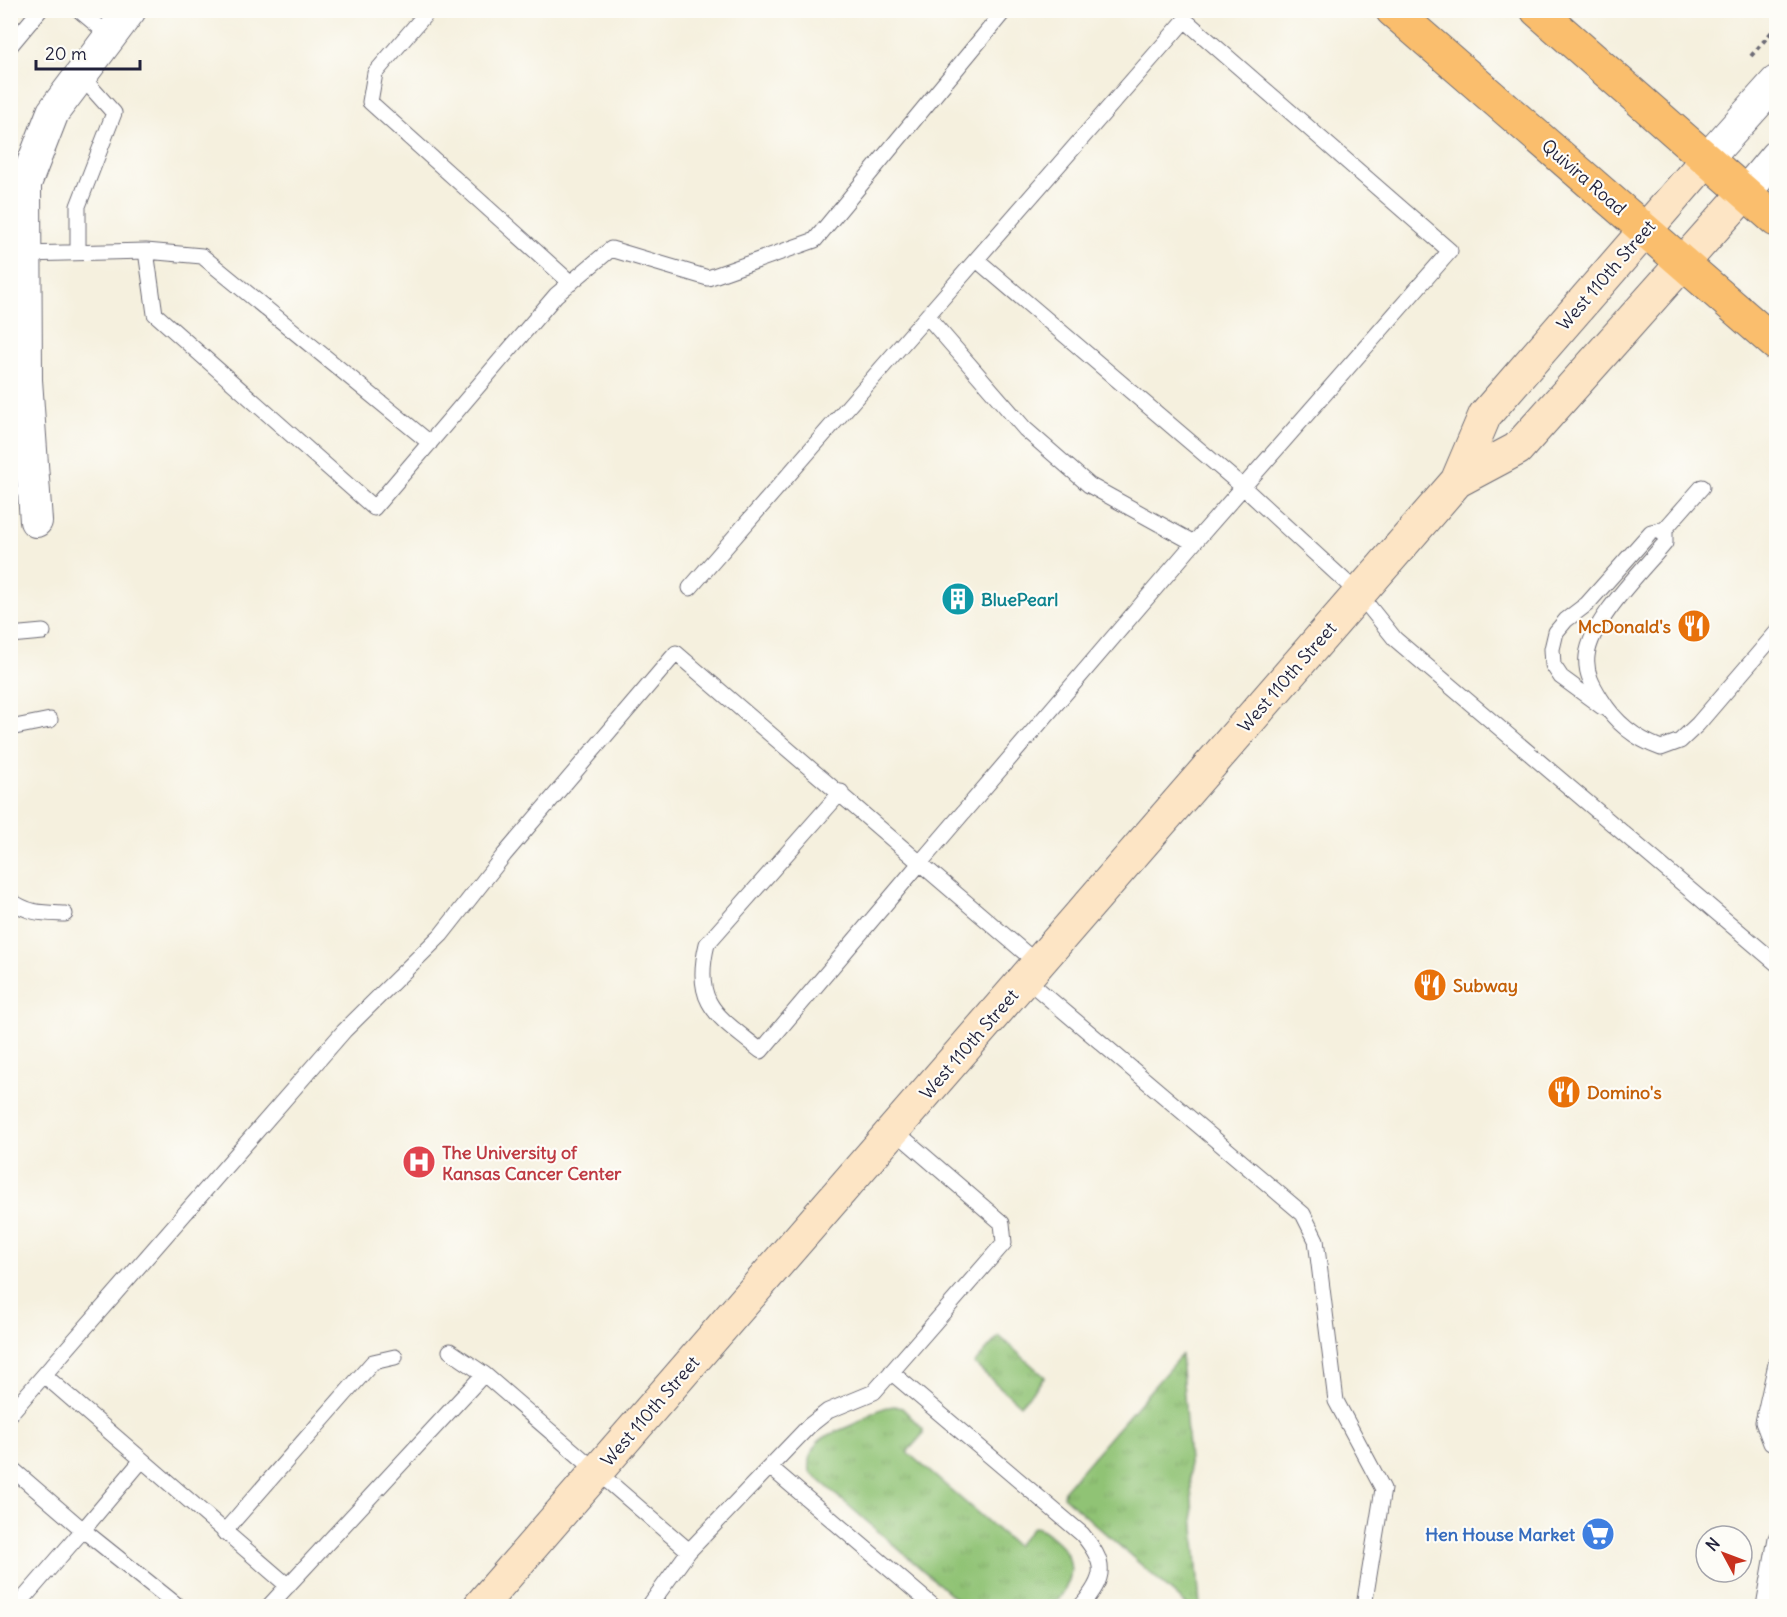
<svg xmlns="http://www.w3.org/2000/svg" width="1787" height="1617" font-family="Delius,sans-serif">
  <defs>
    <pattern id="grass-tufts" width="24" height="20" patternUnits="userSpaceOnUse" patternTransform="scale(1.5)"><rect width="24" height="20" fill="#90c374"/><path d="M3 7l-1-3M5 7V3M7 7l1-3M15 17l-1-3M17 17v-4M19 17l1-3" fill="none" stroke="#7ca765"/></pattern>
  </defs>
  <rect width="100%" height="100%" fill="#fdfcf7"/>
  <filter id="ink" filterUnits="userSpaceOnUse"><feTurbulence type="fractalNoise" baseFrequency=".0167" numOctaves="2"/><feDisplacementMap in="SourceGraphic" scale="12" xChannelSelector="R" yChannelSelector="G"/><feConvolveMatrix kernelMatrix="1 2 1 2 8 2 1 2 1" color-interpolation-filters="sRGB"/></filter>
  <filter id="wash" filterUnits="userSpaceOnUse"><feTurbulence type="fractalNoise" baseFrequency=".008" numOctaves="4" result="noise"/><feDisplacementMap in="SourceGraphic" scale="24" xChannelSelector="R" yChannelSelector="G"/><feGaussianBlur stdDeviation="1.35" result="paint"/><feColorMatrix in="noise" values="0 0 0 0 0 0 0 0 0 0 0 0 0 0 0 0 0 1.4 0 .05"/><feComposite in="paint" operator="in"/></filter>
  <g filter="url(#wash)">
    <rect width="100%" height="100%" fill="#f5f0de"/>
    <!-- grass -->
    <path fill="url(#grass-tufts)" stroke="#597258" stroke-width="1.5" d="M999 1336 1045 1377 1020 1405 974 1364Z
      M1181 1355 1200 1606H1188L1063 1496 1064 1490Z
      M894 1406 902 1408 923 1429V1434L907 1452 1016 1546 1033 1527C1041 1527 1047 1533 1053 1538 1080 1560 1073 1583 1053 1606H964L810 1472C806 1433 836 1435 860 1421 872 1414 880 1407 894 1406Z"/>
  </g>
  <g filter="url(#ink)">
    <g fill="none" stroke-linecap="round" stroke-linejoin="round">
      <!-- lane casing -->
      <g stroke="#6c6a74" stroke-width="17">
        <path id="lane" d="M79 10 110 36
          M429 10 375 73 370 102 571 283
          M10 46 40 10
          M146 251 202 256 430 443
          M78 253V206L114 113 80 75
          M24 254 146 251 155 314 374 508 556 295 611 249 708 278 815 240 1005 10
          M977 260 1243 487 1359 594 1395 639 1776 963
          M927 316 1185 20 1450 251 1194 543
          M1702 487 1665 529V543C1642 571 1591 620 1587 656 1585 673 1593 686 1601 699 1615 722 1636 739 1661 748L1680 741 1698 724 1776 633
          M10 635 43 632
          M1602 707 1561 677 1553 665 1552 649 1556 632 1566 620 1587 604 1651 532 1665 529
          M10 728 50 720
          M841 792 707 944C692 1005 718 1016 761 1051L920 863 1038 964
          M10 900C29 914 43 913 65 914
          M1026 979 1303 1214 1316 1240 1336 1401 1383 1489 1364 1606
          M450 1351 484 1374
          M1776 1364 1763 1422 1771 1443 1776 1444
          M891 1372 1082 1534C1106 1563 1107 1576 1081 1606
          M44 1375 288 1586
          M10 1414 344 1031 441 935 504 855 676 653 920 863 1194 543 1089 485 1025 429 927 316 690 588
          M142 1460 83 1530 178 1606
          M10 1467 83 1530 17 1606
          M770 1467 933 1606
          M224 1532 373 1362 395 1357
          M269 1606 484 1374 689 1551 809 1426 828 1411 874 1392 1004 1243 1002 1223 894 1130
          M649 1606 689 1551
          M1764 1606 1776 1538"/>
      </g>
      <!-- street casing -->
      <g stroke="#6c6a74" stroke-width="34">
        <path id="street" d="M1707 159 1776 82
          M1745 193 1776 156
          M36 521 26 380 25 184 53 112 130 10"/>
      </g>
      <!-- secondary casing -->
      <g stroke="#6c6a74" stroke-width="35">
        <path id="secondary" d="M1457 481 1517 449 1745 193
          M480 1606 1457 481 1485 415 1707 159"/>
      </g>
      <!-- primary casing -->
      <g stroke="#6c6a74" stroke-width="35">
        <path id="primary" d="M1392 10 1776 344
          M1537 10 1776 220"/>
      </g>
      <!-- path -->
      <path stroke="#6c6a74" stroke-width="4" stroke-dasharray="4.5 4.5" stroke-linecap="butt" d="M1751 56 1776 27"/>
      <!-- lane -->
      <use href="#lane" stroke="#fff" stroke-width="15"/>
      <!-- street -->
      <use href="#street" stroke="#fff" stroke-width="32"/>
      <!-- secondary -->
      <use href="#secondary" stroke="#fde5c5" stroke-width="33"/>
      <!-- primary -->
      <use href="#primary" stroke="#fabe6d" stroke-width="33"/>
    </g>
  </g>
  <!-- icons -->
  <defs>
    <g id="building-disc" transform="scale(1.725)"><circle r="9.5" fill="#0f9aa8" stroke="#fdfcf7"/><path d="M-4-6H4V6H1V3H-1V6H-4ZM-2.5-4.3h1.7v1.8h-1.7ZM.8-4.3h1.7v1.8H.8ZM-2.5-1h1.7V.8h-1.7ZM.8-1h1.7V.8H.8Z" fill="#fff"/></g>
    <g id="restaurant-disc" transform="scale(1.725)"><circle r="9.5" fill="#e8710a" stroke="#fdfcf7"/><path d="M-5-6h1v4h1v-4h1v4h1v-4h1v5L-1.5 .5V6h-2V.5L-5-1ZM5-6V6H3V1.5H1.5Q1.5-4 5-6Z" fill="#fff"/></g>
    <g id="hospital-disc" transform="scale(1.725)"><circle r="9.5" fill="#e0444e" stroke="#fdfcf7"/><path d="M-5-5h3v3.5h4V-5h3V5h-3V1.5h-4V5h-3Z" fill="#fff"/></g>
    <g id="supermarket-disc" transform="scale(1.725)"><circle r="9.5" fill="#3f7fe0" stroke="#fdfcf7"/><path d="M-6-5.5h2.5l.6 2H6L4.5 2H-2.5L-4.4-4H-6ZM-1.5 3.2a1.3 1.3 0 1 0 .1 0ZM3 3.2a1.3 1.3 0 1 0 .1 0Z" fill="#fff"/></g>
  </defs>
  <g fill-rule="evenodd">
    <use href="#building-disc" x="958" y="599"/>
    <use href="#restaurant-disc" x="1694" y="626"/>
    <use href="#restaurant-disc" x="1430" y="985"/>
    <use href="#restaurant-disc" x="1564" y="1092"/>
    <use href="#hospital-disc" x="419" y="1162"/>
    <use href="#supermarket-disc" x="1598" y="1534"/>
  </g>
  <g text-anchor="middle" dominant-baseline="central" stroke-width="4.5" stroke-linejoin="round" paint-order="stroke">
    <!-- street labels -->
    <g font-size="18" fill="#22223b" stroke="#fdfcf7">
      <text transform="translate(1584 177) rotate(41)">Quivira Road</text>
      <text transform="translate(1606 275) rotate(-49)">West 110th Street</text>
      <text transform="translate(1287 677) rotate(-49)">West 110th Street</text>
      <text transform="translate(969 1044) rotate(-49)">West 110th Street</text>
      <text transform="translate(650 1411) rotate(-49)">West 110th Street</text>
    </g>
    <!-- culture labels -->
    <g font-size="18" font-weight="bold" fill="#0d838f" stroke="#fdfcf7" text-anchor="start">
      <text x="981" y="599">BluePearl</text>
    </g>
    <!-- food labels -->
    <g font-size="18" font-weight="bold" fill="#c56008" stroke="#fdfcf7" text-anchor="start">
      <text x="1671" y="626" text-anchor="end">McDonald's</text>
      <text x="1453" y="985">Subway</text>
      <text x="1587" y="1092">Domino's</text>
    </g>
    <!-- health labels -->
    <g font-size="18" font-weight="bold" fill="#be3a42" stroke="#fdfcf7" text-anchor="start">
      <text x="442" y="1152">The University of<tspan x="442" dy="21">Kansas Cancer Center</tspan></text>
    </g>
    <!-- shop labels -->
    <g font-size="18" font-weight="bold" fill="#366cbe" stroke="#fdfcf7" text-anchor="end">
      <text x="1575" y="1534">Hen House Market</text>
    </g>
  </g>
  <!-- margin -->
  <rect width="1787" height="1617" fill="none" stroke="#fdfcf7" stroke-width="36"/>
  <!-- north arrow -->
  <g transform="translate(1724 1554) rotate(311)"><circle r="28" fill="#fdfcf7" stroke="#a5a5ac" stroke-width="1.5"/>
  <path d="M0-4.5L10 22L0 15L-10 22Z" fill="#c8321e"/>
  <text y="-9" font-size="16" font-weight="bold" text-anchor="middle" fill="#22223b">N</text>
  </g>
  <!-- scale -->
  <path d="M36 60v9h104v-9" fill="none" stroke="#22223b" stroke-width="3"/>
  <text x="45" y="60" font-size="18" fill="#22223b" stroke="#fdfcf7" stroke-width="4.5" paint-order="stroke">20 m</text>
</svg>
